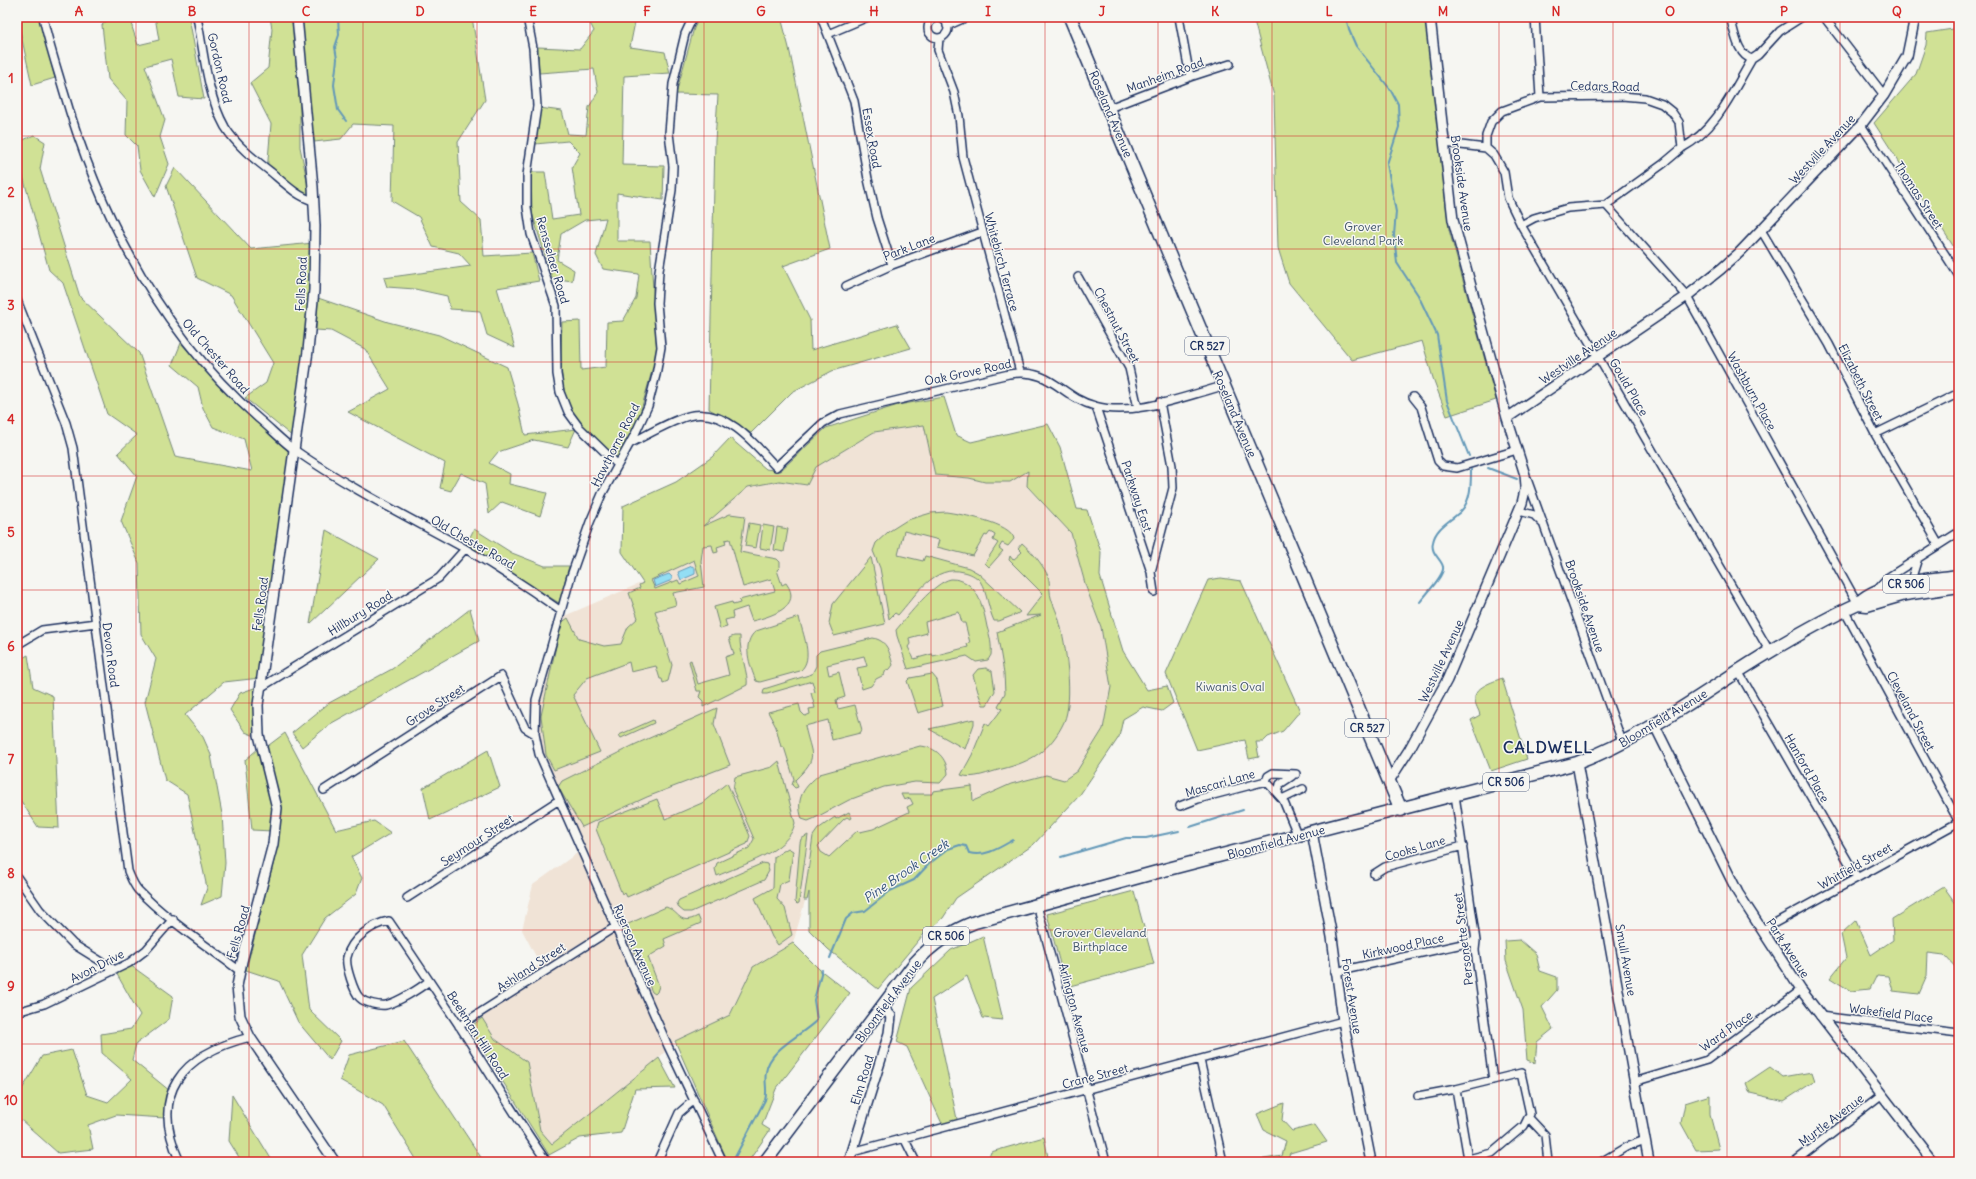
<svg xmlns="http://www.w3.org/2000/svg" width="1976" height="1179" font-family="Delius,sans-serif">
  <rect width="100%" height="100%" fill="#f6f6f2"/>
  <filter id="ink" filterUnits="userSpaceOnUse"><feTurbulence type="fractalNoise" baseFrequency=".025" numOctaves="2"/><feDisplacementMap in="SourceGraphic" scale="8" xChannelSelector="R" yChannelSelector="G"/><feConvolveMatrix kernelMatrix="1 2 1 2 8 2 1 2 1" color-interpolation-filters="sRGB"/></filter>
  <g filter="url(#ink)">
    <!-- built -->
    <path fill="#f0e3d6" d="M925 425 935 475 969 478 985 482H1010L1028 471 1027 487 1071 533 1086 587 1101 627 1111 687 1103 729 1077 771 1064 780 1046 776 809 887 793 943 753 967 730 1015 675 1041 659 1058 552 1144 540 1130 527 1062 495 1039 477 1010 540 964 522 930 533 885 584 848 539 743 538 705 562 617 694 560 701 527 748 487 779 481 807 485 816 467 874 432Z"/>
    <!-- green -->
    <path fill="#d0e195" stroke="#76887a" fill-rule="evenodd" d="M17 17H39L55 78 32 85Z
      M111 17H135L132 27 138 45 159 40 155 17H189L204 99 179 97 171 59 145 66 165 120 160 137 169 164 155 197 140 170 137 146 126 135 127 101 108 79 102 25Z
      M270 17H292L300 107V147L312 204 267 172 271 124 250 83 268 68 272 29Z
      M301 17H472L485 100 458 142 461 202 481 220 484 256 532 253 539 281 497 288 515 348 487 335 480 311 450 309 447 296 415 289 387 287 384 278 471 266 459 253 433 247 419 217 392 201 394 126 353 124 341 139 314 142 306 83Z
      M582 17H636L630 47 665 52 670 73 624 76 622 165 664 166 663 200 617 193V241H650L657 353 639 417 618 459C603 446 572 421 567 402 559 377 561 348 562 322L580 321 581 370 606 367 607 322 623 321 636 298 639 274 603 269 596 255 606 218 585 220 561 234 557 260 574 270 572 281 552 278 532 213 531 172H545L552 219 579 215 572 167 580 153 568 141 535 144 539 108 562 111 568 134 586 135 589 107 598 92 594 69 539 73 538 47 580 49 594 31 588 19Z
      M700 17H781L789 48 830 249 783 266 810 320 811 350 897 324 911 348 832 371 792 392 751 433 709 409 715 141 718 95 676 94 694 28Z
      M1253 17H1425L1449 230 1496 400 1447 416 1433 378 1422 341 1352 360 1289 283 1278 248 1274 96Z
      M1959 28V255L1874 123 1916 74 1926 45 1927 33Z
      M34 135 45 142 40 169 80 297 139 353 175 457 252 471 244 439 213 427 203 408 198 387 172 365 181 343 208 374 289 452 290 462 260 678 224 682 185 715 203 737 211 755 222 814 225 863 222 896 201 905 207 888 187 794 165 780 145 702 156 659 141 634 139 563 121 521 137 476 118 453 137 435 107 414 63 283 49 270 17 155V143Z
      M175 168 251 249 314 243 312 297 293 437 245 398 266 383 273 363 231 295 197 278 166 186Z
      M318 298 388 322 439 335 507 367 518 404 525 435 576 429 568 447 534 440 498 452 489 463 510 474 509 484 547 493 540 516 502 502 489 514 485 484 461 473 451 491 440 488 445 463 348 412 390 389 365 349 331 331 316 330Z
      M944 397 956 435 971 442 1048 424 1060 447 1077 509 1087 510 1101 552 1100 576 1123 651 1147 690 1167 686 1173 703 1162 711 1143 707 1123 719 1119 737 1079 796 1033 845 956 898 943 918 923 935 878 989 828 949 809 930V892L807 900H804L813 836 818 829 835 817 836 819 849 812 852 818 850 819 847 817 844 819 818 846 821 852 829 857 858 830 860 832 873 829 909 812 907 807 913 804 910 798 904 800 901 794H932L933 791 972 786 973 801 1011 784 1046 775 1064 780 1077 771 1103 729 1111 687 1101 627 1086 587 1071 533 1027 486 1028 471 1010 482H985L969 478 935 475 924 425 874 432 816 467 807 485 779 481 748 487 703 526 730 514 745 516 740 552 777 559 780 562V567L777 570 782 585 786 583C804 607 769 617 752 621L747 607 732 612 733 618 725 620 727 627 720 629 714 607 732 602 733 605 740 603 739 600 775 591 771 579 743 587 730 539 725 540 726 544 717 547 718 552 714 553 712 545 703 546 701 561 704 587 673 593 676 605 655 611 672 665 668 681 663 683 662 679H660L656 666 631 672 629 662 587 678 573 695 600 752 554 770 546 755 541 716 561 623 568 618 579 639 604 646 621 644 628 627 638 618 629 593 640 588 639 585 643 583 622 552 623 506 676 482 712 457 730 438 766 469 780 471 826 428 898 405ZM694 560 699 576 680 584 678 580 655 589 651 580Z
      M946 512C960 514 1012 523 1014 539L1008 546 1002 543 999 548 1003 551 989 567 985 563 998 543 993 540 995 535 990 532 987 536 985 535 973 556 937 547 939 540 904 531 898 555 923 561 925 556 969 568 978 573 1020 612 1017 614 999 621H994C988 608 987 592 980 581 976 576 969 573 964 572 934 564 915 596 898 615L895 613 889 619 880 568 873 551 876 543 888 532 907 520 931 513Z
      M749 523 760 525 756 548 745 546Z
      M763 525 774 527 770 550 760 548Z
      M777 527 788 529 784 552 774 550Z
      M474 529 512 553 545 566H569L559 603 466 545Z
      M326 530 379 559 310 624Z
      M1022 543C1032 552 1041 562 1047 574 1050 580 1049 585 1050 591 1050 600 1057 611 1059 620 1066 644 1074 699 1064 722 1051 750 1031 762 1002 769 989 772 973 780 961 775L972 755 985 723 989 726 1002 709 998 706 1005 693 1004 673 997 632 1041 615 1026 616 1043 594 1009 560 1010 556 1013 560 1022 552 1018 548Z
      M871 557 885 624 834 636 829 623 833 604Z
      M1221 578 1241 581 1300 711 1283 731 1268 737 1263 742H1256L1259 757 1249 759 1245 740 1197 750 1166 674 1208 580Z
      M951 579C977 579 983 606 987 627 990 636 992 645 991 655L988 660 976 662 967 656 908 669 897 636 896 630C908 616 934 582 951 579ZM959 612 962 623H965L970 643 967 644 968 647 933 656 932 654 914 659 908 647 910 644 909 638 927 633 925 622Z
      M470 609 479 641 330 724 302 747 292 733 329 703 392 669Z
      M799 617C802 633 815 659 800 671L760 682 756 681C750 666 741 643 756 631Z
      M734 636H740C739 652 749 675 747 685L703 707V701L699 697 701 691H697L689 661 691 660 698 684 729 675 725 657 734 654 729 638Z
      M873 638C888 641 889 652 893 665L890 669 886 670 884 675 876 679 871 686 862 689 857 668 867 666 864 656 827 665 829 675 839 672 845 697 836 700 838 709 855 705 862 730 860 733 832 740 828 720 805 726C811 756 820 756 795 780L798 787 795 788 792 785 794 779 784 747H781L776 727 768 712 799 704 801 712 805 716 810 714 809 709 815 708 811 693 815 692 812 681 767 694H763L764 689 812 674 816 666V655L820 651Z
      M28 655 33 687 53 696 59 828 38 827 17 795V695L19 694 17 692V661Z
      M986 668 992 671 995 691 987 705H983L979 695 973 675 978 669Z
      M932 674 937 680 943 706 918 713 907 681 910 678Z
      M1502 678 1527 759 1491 771 1471 720 1480 715C1479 710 1475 705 1475 700 1473 687 1493 682 1502 678Z
      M257 687 255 736 245 732 230 710 240 693Z
      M717 708 714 724 730 765 647 797 582 827 558 787 562 781 636 744Z
      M974 719V724L965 749 929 729Z
      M653 720 654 723 621 738 619 735Z
      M285 733 336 830 374 821 391 833 351 857 362 878 356 894 325 918 302 955 309 1010 341 1041 330 1060 298 1022 279 981 246 970 278 845 280 806 265 748Z
      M920 746C936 747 947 758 948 774L940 783 915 782 884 787 849 800 813 819 808 821 802 819C795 798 804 787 820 774Z
      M259 748 273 807 272 831 252 830 245 760Z
      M488 750 500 787 430 820 423 788Z
      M779 761 795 823C789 852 741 865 717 876L715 869 717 863 749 848 754 839 733 790 735 777 772 767Z
      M727 783 750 836 747 844 627 897 625 893 622 894 596 829 598 822 657 799 665 819 702 803Z
      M808 835 799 903 797 904 795 902 800 843 801 839Z
      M788 848 793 851 789 880 780 884 777 899 785 908 792 935 778 945 772 937 755 898 773 888 774 857Z
      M763 863 767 864 769 871 764 880 691 912H684L679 908 677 903 679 900Z
      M1944 887 1959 908V971L1944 955 1928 953 1927 976 1919 994 1893 991 1889 976 1877 975 1870 989 1851 991 1830 978 1846 958 1841 934 1856 920 1871 955 1893 940 1892 919Z
      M1134 891 1154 964 1066 987 1047 914Z
      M666 907C680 912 679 926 698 916L701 923 664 939 666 946 648 957 659 986 657 992 655 994 652 992 623 928 626 925Z
      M983 936 1003 1020 983 1018 967 976 932 999 958 1124 944 1128 907 1047 897 1042 911 988 951 950Z
      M1520 940 1536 954 1540 971 1557 977V990L1542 1007 1553 1029 1537 1042 1535 1063 1527 1060 1523 1010 1506 961 1505 941Z
      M793 943 819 969 850 993 776 1089 762 1125 770 1130 748 1162H728L675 1041 730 1015 753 967Z
      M126 962 173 996 169 1019 136 1044 132 1060 170 1091 165 1118 116 1115 88 1125 93 1149 58 1153 21 1120 17 1122V1089L21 1091 42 1056 72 1050 87 1095 108 1102 132 1079 102 1053 101 1034 131 1029 140 1015 114 969Z
      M482 1018 495 1039 527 1062 540 1130 552 1144 659 1058 675 1088 635 1089 621 1133 580 1138 549 1155 469 1028Z
      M404 1041 484 1162H418L383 1105 340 1080 349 1055Z
      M1770 1067 1783 1077 1812 1072 1815 1081 1784 1101 1750 1093 1746 1083Z
      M232 1095 273 1162H242L229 1141Z
      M1710 1095V1115L1719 1149 1696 1150 1681 1123 1685 1103Z
      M1284 1103 1282 1120 1292 1131 1315 1125 1327 1142 1290 1153 1286 1162H1246L1282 1156 1286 1141 1264 1130 1257 1114Z
      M1044 1137 1049 1162H987L991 1152Z"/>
    <!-- water -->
    <path fill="#93def4" stroke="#6398b8" d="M692 566 695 568V574L681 580 678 572Z
      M669 574 672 577V580L655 587 653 580Z"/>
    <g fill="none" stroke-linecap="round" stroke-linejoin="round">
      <!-- stream -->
      <path stroke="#6398b8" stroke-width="2" d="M338 17 339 35 335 47 337 59 334 85 338 110 346 121
        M1346 17 1349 30 1356 46 1390 89 1398 104 1399 127 1387 164 1396 212 1394 235 1397 263 1418 295 1437 335 1447 401 1469 456
        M1488 468 1517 479
        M1420 602C1425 595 1445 575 1443 567 1442 559 1430 554 1433 542 1436 527 1451 521 1461 511 1471 501 1471 483 1471 470
        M1190 827 1243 810
        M1061 857 1126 838H1146L1179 831
        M830 958 846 919 853 913 865 911 890 891 914 880 929 864 948 849 960 845 966 846 969 853C986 857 999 848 1013 840
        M734 1159 765 1100C768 1091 764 1082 766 1072 769 1049 801 1036 817 1020L814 1000 822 970"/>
      <!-- minor casing -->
      <g stroke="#1b2f5e" stroke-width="10">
        <path id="minor" d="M43 17C48 41 56 65 63 89 99 214 160 332 259 419 271 429 283 442 296 451 349 488 408 517 464 548 498 568 530 589 561 611
          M197 17C204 53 207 95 225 127 236 145 254 159 271 172 284 183 298 197 314 201
          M527 17 533 48 537 106 527 175V207L531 234 556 306 557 374 560 392 568 412 579 427 618 465
          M693 17 685 34 673 84 669 133 673 166 672 190 659 271 657 303 661 347 656 375 648 406 635 434 602 494 590 522 571 576 536 700 535 734 539 754 668 1046 723 1162
          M821 17 854 101 868 179 877 218 892 265
          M1179 17 1190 77
          M1535 17 1540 97
          M1730 17C1734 29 1737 56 1752 59
          M1824 17 1884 95
          M928 28a10 10 0 1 1 20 0a10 10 0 1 1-20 0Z
          M947 26 967 17
          M828 34 868 17
          M939 38 938 50 954 92 959 116 963 157 1020 372
          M1109 108 1190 77 1230 64
          M1861 125 1959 276
          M1444 143 1486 148 1494 155 1504 172 1508 198 1521 225 1770 652
          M1486 148V136L1491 122 1502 111 1540 97 1622 96 1645 98 1662 104 1672 112 1679 122 1682 148 1663 164 1606 205 1568 208 1534 218 1521 225
          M1682 148C1716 130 1733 91 1752 59L1758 55 1780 31 1802 17
          M1606 205 1687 296 1858 604
          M1761 230 1829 344 1875 434 1939 545
          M1078 277 1129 368 1138 408
          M846 286 892 265 982 232
          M17 300 66 423 73 448 128 871C131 878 133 884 138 890 166 919 207 946 240 971
          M1413 397 1421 407 1438 461 1443 466 1457 468 1517 450
          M1096 407 1151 572 1154 592
          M1875 434 1959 393
          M631 443C647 435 675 418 693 415 728 410 755 444 776 467L823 423 840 414 1009 374C1052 367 1060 397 1095 406 1134 417 1185 396 1223 386
          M1527 479 1623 744
          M1519 511 1534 515 1542 523
          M1151 572 1173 488 1172 466 1160 402
          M1912 585 1913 574 1918 558
          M1877 589 1887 578 1959 532
          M1844 610 1959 822
          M17 645 42 630 96 623
          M1738 671 1857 877
          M260 688 439 578 465 549
          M1266 781 1283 800 1298 836
          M1266 781 1268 776 1273 773 1296 774
          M324 790 501 676 525 728 535 734
          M1278 793 1280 784 1292 776
          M1455 795 1476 941 1475 950 1493 1080
          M1283 800 1284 798 1303 789
          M1180 806 1198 799 1266 781
          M1374 874 1385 867 1463 846
          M17 877 40 910 73 944 115 970
          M407 898 559 800
          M1037 905 1106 1162
          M1762 930 1959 822
          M1335 972 1476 941
          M429 981C419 989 398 1002 386 1005 379 1006 365 1003 360 998 354 993 345 965 347 957 351 939 372 924 389 921 413 956 436 991 460 1027 489 1072 516 1118 547 1162
          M17 1012 44 1004 129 963 146 950 173 919
          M1820 1016 1959 1033
          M459 1026 615 927
          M1200 1060 1223 1162
          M1634 1082 1707 1060 1801 990
          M1418 1096 1456 1089 1521 1073 1530 1114 1524 1126 1492 1153 1468 1159 1456 1089
          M1528 1117 1545 1135 1548 1162
          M904 1138 916 1162
          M852 1152 1343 1021
          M180 1162C148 1093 182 1054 250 1037
          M657 1162 679 1113 694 1100
          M1601 1162 1626 1147 1645 1140
          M1794 1162 1881 1095"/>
      </g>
      <!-- tertiary casing -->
      <g stroke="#1b2f5e" stroke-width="12">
        <path id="tertiary" d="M297 17 313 187 315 226 314 290 308 351 258 705 259 735 277 808 273 844 242 961 237 986 240 1016 250 1037 335 1162
          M1507 418 1687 296 1721 269 1739 253 1861 125 1884 95 1907 56 1915 17
          M1655 726 1738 893 1801 990 1934 1162
          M1577 763 1649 1162
          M1389 781 1409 750 1447 680 1522 503 1526 486 1525 475 1507 418 1453 220 1430 17
          M1312 832 1332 937 1343 1021 1371 1162
          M849 1162 889 1033 891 1016 882 1007"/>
      </g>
      <!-- primary casing -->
      <g stroke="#1b2f5e" stroke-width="15">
        <path id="primary" d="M1070 17 1401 810
          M1858 604 1867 605 1905 594 1959 586
          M765 1162 915 963C932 944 951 931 975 922L1168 869 1577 763C1635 741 1685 706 1737 672 1776 647 1816 623 1858 604 1876 582 1932 580 1959 576"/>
      </g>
      <!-- minor -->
      <use href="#minor" stroke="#f6f6f2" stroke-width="7"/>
      <!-- tertiary -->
      <use href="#tertiary" stroke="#f6f6f2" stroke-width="9"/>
      <!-- primary -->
      <use href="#primary" stroke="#f6f6f2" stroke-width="12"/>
    </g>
  </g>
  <!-- grid -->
  <path fill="none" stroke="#d62828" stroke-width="1" stroke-opacity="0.55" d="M136 17V1162M249 17V1162M363 17V1162M477 17V1162M590 17V1162M704 17V1162M818 17V1162M931 17V1162M1045 17V1162M1158 17V1162M1272 17V1162M1386 17V1162M1499 17V1162M1613 17V1162M1727 17V1162M1840 17V1162M17 136H1959M17 249H1959M17 362H1959M17 476H1959M17 590H1959M17 703H1959M17 816H1959M17 930H1959M17 1044H1959"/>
  <g text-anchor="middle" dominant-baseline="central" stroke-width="3" stroke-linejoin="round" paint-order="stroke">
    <!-- shield labels -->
    <g fill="#f6f6f2" stroke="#5d6b8a" stroke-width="1">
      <rect x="1185" y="337" width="44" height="18" rx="3"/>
      <rect x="1883" y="575" width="46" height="18" rx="3"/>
      <rect x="1345" y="719" width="44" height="18" rx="3"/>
      <rect x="1483" y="773" width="46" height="18" rx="3"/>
      <rect x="923" y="927" width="46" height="18" rx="3"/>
    </g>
    <g font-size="11" font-weight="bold" fill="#1b2f5e">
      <text x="1207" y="346">CR 527</text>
      <text x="1906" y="584">CR 506</text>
      <text x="1367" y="728">CR 527</text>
      <text x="1506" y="782">CR 506</text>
      <text x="946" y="936">CR 506</text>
    </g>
    <!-- street labels -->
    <g font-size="12" fill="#1b2f5e" stroke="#f6f6f2">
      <text transform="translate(220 68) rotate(77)">Gordon Road</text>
      <text transform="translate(1165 75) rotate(-20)">Manheim Road</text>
      <text transform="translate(1605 86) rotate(1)">Cedars Road</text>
      <text transform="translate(1111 114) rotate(67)">Roseland Avenue</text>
      <text transform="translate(872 138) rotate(80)">Essex Road</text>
      <text transform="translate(1822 149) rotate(-47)">Westville Avenue</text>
      <text transform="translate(1462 183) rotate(82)">Brookside Avenue</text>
      <text transform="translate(1919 195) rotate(57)">Thomas Street</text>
      <text transform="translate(909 247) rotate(-21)">Park Lane</text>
      <text transform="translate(553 260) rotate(74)">Rensselaer Road</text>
      <text transform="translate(1002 262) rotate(75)">Whitebirch Terrace</text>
      <text transform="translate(301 284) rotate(-87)">Fells Road</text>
      <text transform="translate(1117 325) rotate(62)">Chestnut Street</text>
      <text transform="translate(216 356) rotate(49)">Old Chester Road</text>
      <text transform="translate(1578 356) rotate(-34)">Westville Avenue</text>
      <text transform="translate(968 372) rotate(-12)">Oak Grove Road</text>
      <text transform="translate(1861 382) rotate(63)">Elizabeth Street</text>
      <text transform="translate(1629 387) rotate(60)">Gould Place</text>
      <text transform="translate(1752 391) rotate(61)">Washburn Place</text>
      <text transform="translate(1235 414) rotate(67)">Roseland Avenue</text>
      <text transform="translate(615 445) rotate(-63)">Hawthorne Road</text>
      <text transform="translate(1137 496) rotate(72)">Parkway East</text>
      <text transform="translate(473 542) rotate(30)">Old Chester Road</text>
      <text transform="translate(260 604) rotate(-82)">Fells Road</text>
      <text transform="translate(1585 606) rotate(71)">Brookside Avenue</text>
      <text transform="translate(360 613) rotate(-32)">Hillbury Road</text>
      <text transform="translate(111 655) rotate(83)">Devon Road</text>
      <text transform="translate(1441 661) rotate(-65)">Westville Avenue</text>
      <text transform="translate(435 705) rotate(-33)">Grove Street</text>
      <text transform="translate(1911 711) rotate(62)">Cleveland Street</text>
      <text transform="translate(1663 718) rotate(-31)">Bloomfield Avenue</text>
      <text transform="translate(1807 768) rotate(60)">Hanford Place</text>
      <text transform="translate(1220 783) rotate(-16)">Mascari Lane</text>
      <text transform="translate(477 840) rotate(-33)">Seymour Street</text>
      <text transform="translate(1276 842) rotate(-15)">Bloomfield Avenue</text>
      <text transform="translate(1415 848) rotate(-16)">Cooks Lane</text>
      <text transform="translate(1855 866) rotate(-29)">Whitfield Street</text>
      <text transform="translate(238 932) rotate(-74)">Fells Road</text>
      <text transform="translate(1463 939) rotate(-97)">Personette Street</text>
      <text transform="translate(635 945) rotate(66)">Ryerson Avenue</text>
      <text transform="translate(1403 946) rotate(-12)">Kirkwood Place</text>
      <text transform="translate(1788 948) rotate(57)">Park Avenue</text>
      <text transform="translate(1626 960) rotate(80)">Smull Avenue</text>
      <text transform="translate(97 966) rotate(-27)">Avon Drive</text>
      <text transform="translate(531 967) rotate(-33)">Ashland Street</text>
      <text transform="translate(1352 996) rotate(81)">Forest Avenue</text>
      <text transform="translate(888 1001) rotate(-53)">Bloomfield Avenue</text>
      <text transform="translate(1075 1008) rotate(75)">Arlington Avenue</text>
      <text transform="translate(1891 1013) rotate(7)">Wakefield Place</text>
      <text transform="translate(1726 1031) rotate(-35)">Ward Place</text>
      <text transform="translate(478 1035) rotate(57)">Beekman Hill Road</text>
      <text transform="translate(1095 1076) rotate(-15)">Crane Street</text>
      <text transform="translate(862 1080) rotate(-73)">Elm Road</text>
      <text transform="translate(1831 1120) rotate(-37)">Myrtle Avenue</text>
    </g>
    <!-- park labels -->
    <g font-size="12" fill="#3f5369" stroke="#f6f6f2">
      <text x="1363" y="226">Grover<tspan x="1363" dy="14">Cleveland Park</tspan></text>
      <text x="1230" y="686">Kiwanis Oval</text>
      <text x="1100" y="932">Grover Cleveland<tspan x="1100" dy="14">Birthplace</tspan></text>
    </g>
    <!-- water labels -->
    <g font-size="13" font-style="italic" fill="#33527c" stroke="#f6f6f2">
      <text transform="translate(906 871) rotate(-35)">Pine Brook Creek</text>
    </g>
    <!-- district labels -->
    <g font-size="16" font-weight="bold" letter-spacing="1" fill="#1b2f5e" stroke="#f6f6f2">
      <text x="1548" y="747">CALDWELL</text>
    </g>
  </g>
  <!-- margin -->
  <rect width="1976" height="1179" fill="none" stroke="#f6f6f2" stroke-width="44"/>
  <rect x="22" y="22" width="1932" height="1135" fill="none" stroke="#d62828" stroke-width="1.5"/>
  <g font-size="13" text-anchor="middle" font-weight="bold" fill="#d62828">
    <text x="79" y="16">A</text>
    <text x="192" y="16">B</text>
    <text x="306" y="16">C</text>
    <text x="420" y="16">D</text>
    <text x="533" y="16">E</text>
    <text x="647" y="16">F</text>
    <text x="761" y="16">G</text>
    <text x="874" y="16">H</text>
    <text x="988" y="16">I</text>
    <text x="1102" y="16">J</text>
    <text x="1215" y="16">K</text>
    <text x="1329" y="16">L</text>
    <text x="1443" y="16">M</text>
    <text x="1556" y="16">N</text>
    <text x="1670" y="16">O</text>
    <text x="1784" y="16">P</text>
    <text x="1897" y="16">Q</text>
    <text x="11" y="83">1</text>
    <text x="11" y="197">2</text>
    <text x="11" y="310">3</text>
    <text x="11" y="424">4</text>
    <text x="11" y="537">5</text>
    <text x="11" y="651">6</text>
    <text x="11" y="764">7</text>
    <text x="11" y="878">8</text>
    <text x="11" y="991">9</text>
    <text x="11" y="1105">10</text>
  </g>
</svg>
